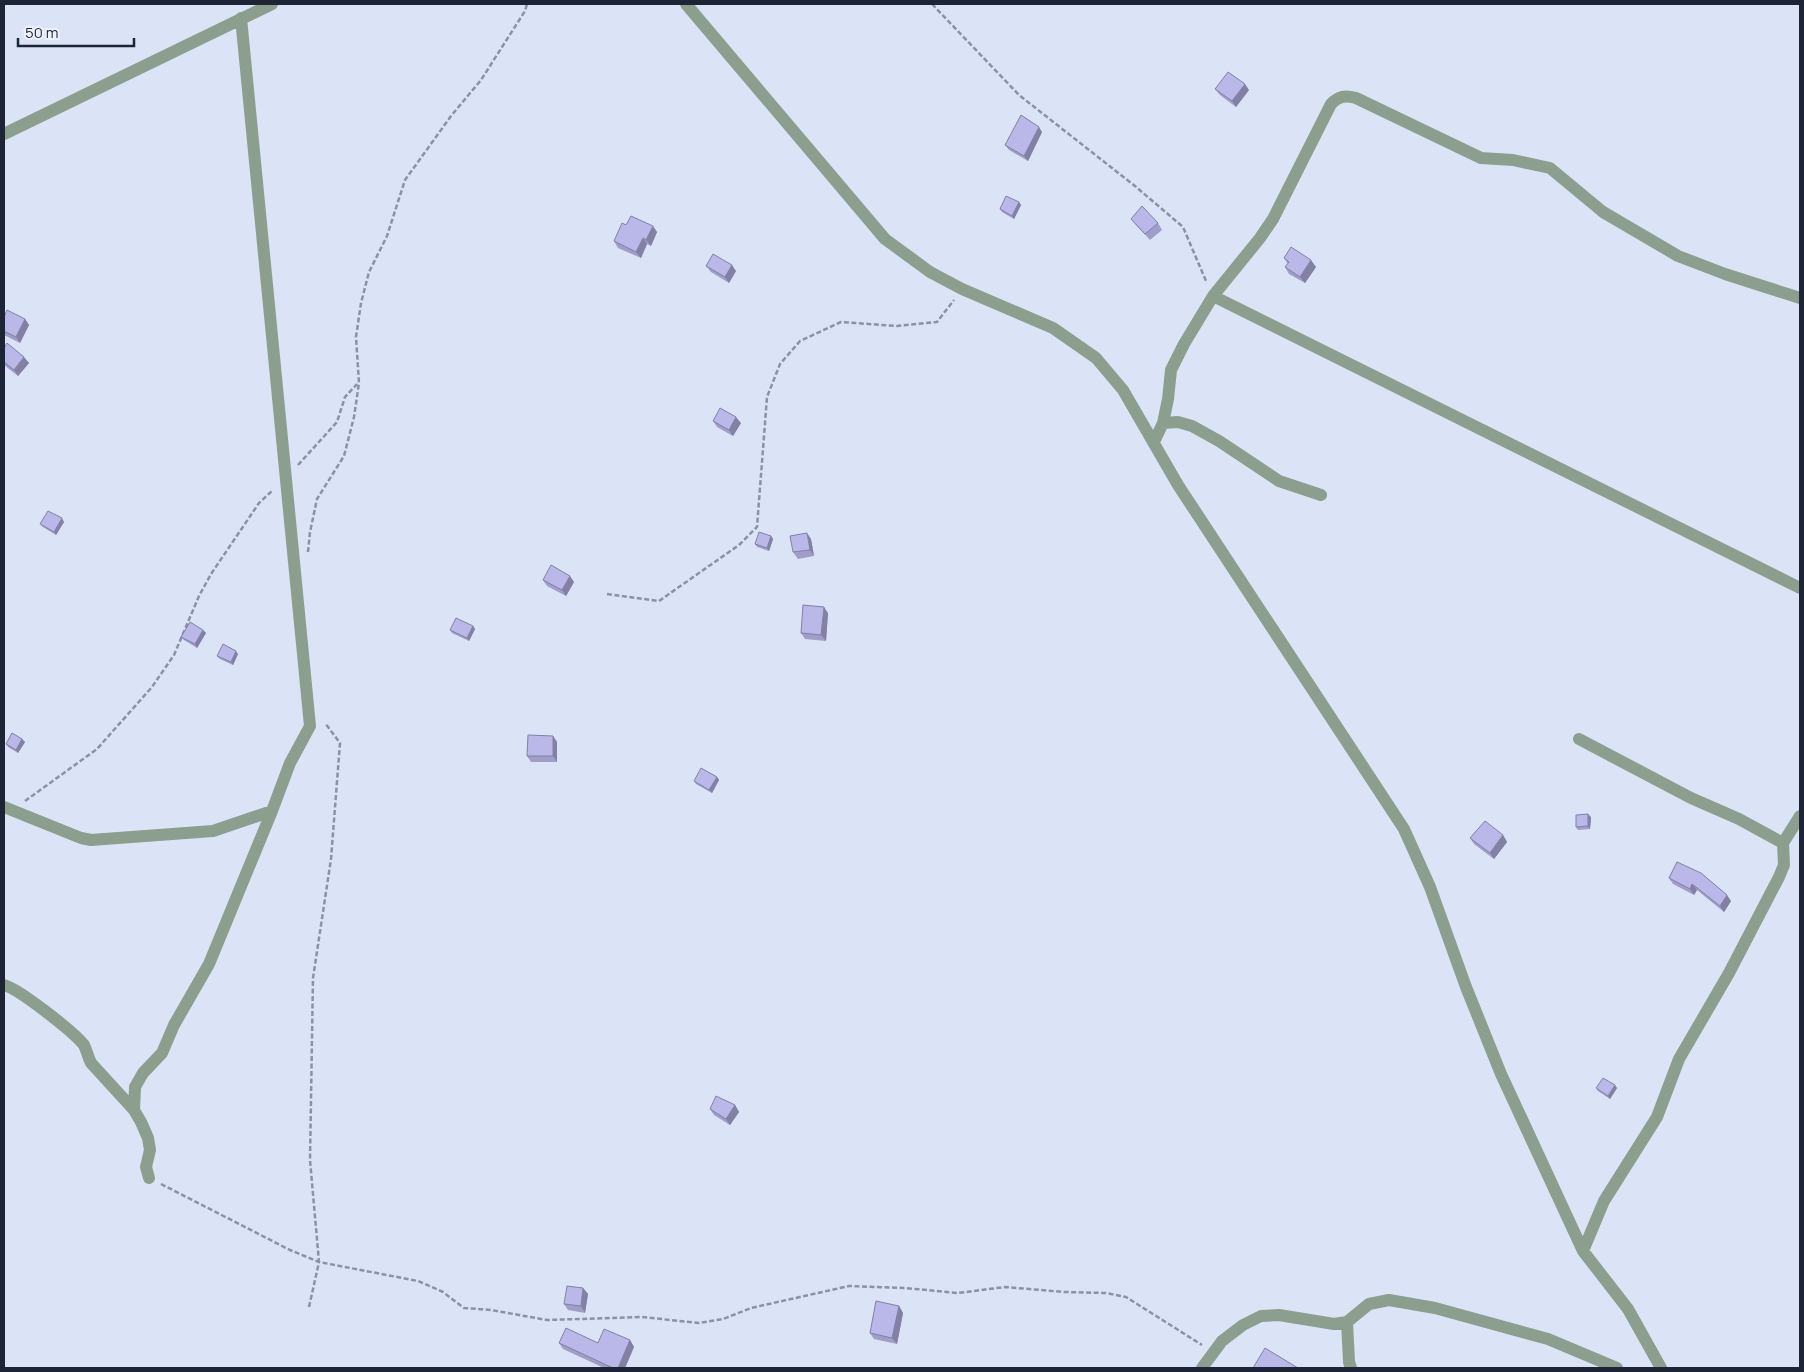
<svg xmlns="http://www.w3.org/2000/svg" width="1804" height="1372" font-family="Manrope,sans-serif">
  <rect width="100%" height="100%" fill="#dbe4f7"/>
  <g fill="none" stroke-linecap="round" stroke-linejoin="round">
    <!-- path -->
    <path stroke="#8a92a5" stroke-width="2.5" stroke-dasharray="5 2.5" stroke-linecap="butt" d="M932 4 1019 95 1135 186 1183 227 1206 281
      M298 465 337 422 345 397 357 384
      M308 552 310 532 317 499 344 456 354 417 359 383 356 337 361 303 369 272 387 236 405 180 451 116 481 80 525 11 527 4
      M607 594 659 601 739 545 757 527 767 397 780 364 800 341 841 322 897 326 937 322 954 300
      M25 801 97 749 152 687 174 655 199 596 211 574 259 503 273 490
      M161 1184 290 1250 319 1262 418 1281 443 1292 464 1308 491 1310 547 1320 642 1317 699 1323 723 1319 751 1308 849 1286 905 1288 958 1293 1005 1287 1064 1292 1106 1293 1126 1297 1202 1345
      M309 1307 319 1262 310 1160 313 978 331 859 340 743 325 723"/>
    <!-- street -->
    <path stroke="#8c9e8d" stroke-width="12" d="M686 4 885 239 930 272 962 289 1053 328 1096 358 1123 390 1178 485 1404 829 1430 887 1466 987 1501 1074 1583 1251 1628 1309 1661 1368
      M4 134 272 4
      M1213 296 1800 588
      M1163 423 1178 422 1192 426 1219 441 1279 481 1321 495
      M1154 442 1163 423 1168 399 1171 370 1184 344 1213 296 1260 238 1273 219 1331 104C1339 96 1345 95 1356 98L1481 158 1513 160 1550 168 1603 212 1678 256 1725 274 1800 298
      M1579 739 1691 798 1739 819 1783 843 1784 865 1779 877 1729 973 1679 1059 1657 1117 1604 1201 1583 1251
      M4 807 81 838 91 840 213 831 272 811
      M1783 843 1800 816
      M4 985C19 989 74 1032 84 1045 87 1051 88 1057 91 1063L134 1110 141 1122 148 1138 150 1150 146 1167 149 1178
      M134 1110 135 1087 143 1073 162 1053 174 1025 209 964 272 811 290 763 310 726 241 18
      M1347 1322 1349 1362 1351 1368
      M1202 1368 1222 1341 1243 1325 1261 1316 1279 1315 1334 1324 1347 1322 1369 1304 1389 1300 1435 1308 1548 1339 1617 1368"/>
  </g>
  <!-- wall -->
  <path fill="#a09dc8" d="M1215 89 1249 90 1236 107 1220 95Z
    M1042 132 1028 161 1009 150 1005 145Z
    M1019 202 1021 205 1014 219 1002 212 1000 209Z
    M1131 219 1158 223 1162 230 1150 240 1136 225Z
    M626 225 657 232 651 246 647 244 641 258 618 248 614 241Z
    M1284 258 1316 267 1305 283 1289 274 1285 267 1288 264Z
    M706 266 736 271 729 283 711 272Z
    M4 317 25 319 29 325 20 343 4 335Z
    M4 348 29 363 18 376 4 365Z
    M713 421 741 423 733 436 717 427Z
    M64 522 56 535 43 527 40 524Z
    M771 536 773 539 769 551 757 547 755 544Z
    M811 539 814 556 798 559 793 552Z
    M543 580 574 582 566 596 547 586Z
    M828 613 826 641 805 639 801 633Z
    M473 626 475 629 469 641 452 633 450 630Z
    M203 630 206 633 197 648 184 640 181 637Z
    M238 654 233 665 220 659 217 656Z
    M553 736 557 742V762H531L527 756Z
    M22 739 25 742 18 753 8 747 6 744Z
    M717 777 719 780 712 793 696 784 694 781Z
    M1591 817 1590 829 1578 830 1576 827Z
    M1503 835 1507 842 1494 859 1474 844 1470 838Z
    M1677 862 1731 901 1724 912 1697 890 1694 895 1673 884 1669 878Z
    M1596 1088H1617L1610 1099 1598 1091Z
    M735 1105 739 1112 730 1125 714 1115 710 1109Z
    M583 1288 588 1294 585 1313 568 1310 564 1304Z
    M899 1306 903 1313 897 1344 874 1339 870 1333Z
    M630 1340 634 1347 625 1368H604L563 1349 559 1343H598Z"/>
  <!-- shaded-wall -->
  <path fill="#8280a3" d="M1245 84 1249 90 1236 107 1232 101Z
    M1039 127 1042 132 1028 161 1024 156Z
    M1019 202 1021 205 1014 219 1012 216Z
    M653 226 657 232 651 246 646 240Z
    M643 238 647 244 641 258 636 252Z
    M1311 260 1316 267 1305 283 1300 277Z
    M732 265 736 271 729 283 725 277Z
    M25 319 29 325 20 343 16 337Z
    M24 357 29 363 18 376 14 370Z
    M736 417 741 423 733 436 729 430Z
    M62 518 64 522 56 535 54 532Z
    M807 533 811 539 814 556 810 550Z
    M771 536 773 539 769 551 767 548Z
    M570 576 574 582 566 596 562 590Z
    M824 607 828 613 826 641 821 635Z
    M473 626 475 629 469 641 467 638Z
    M203 630 206 633 197 648 195 644Z
    M236 651 238 654 233 665 231 662Z
    M553 736 557 742V762L553 756Z
    M22 739 25 742 18 753 16 750Z
    M717 777 719 780 712 793 709 790Z
    M1588 814 1591 817 1590 829 1588 826Z
    M1503 835 1507 842 1494 859 1490 853Z
    M1692 884 1697 890 1694 895 1690 889Z
    M1727 895 1731 901 1724 912 1720 906Z
    M1615 1085 1617 1088 1610 1099 1608 1096Z
    M735 1105 739 1112 730 1125 726 1119Z
    M583 1288 588 1294 585 1313 581 1306Z
    M899 1306 903 1313 897 1344 892 1338Z
    M630 1340 634 1347 625 1368H618Z"/>
  <!-- building -->
  <path fill="#bab7e9" stroke="#8280a3" d="M1228 72 1245 84 1232 101 1215 89Z
    M1021 115 1039 127 1024 156 1005 145Z
    M1006 196 1019 202 1012 216 1000 209Z
    M1142 206 1158 223 1145 234 1131 219Z
    M631 216 653 226 646 240 643 238 636 252 614 241 622 223 626 225Z
    M1291 247 1311 260 1300 277 1285 267 1289 262 1284 258Z
    M713 254 732 265 725 277 706 266Z
    M7 310 25 319 16 337 4 331V317Z
    M7 343 24 357 14 370 4 362V348Z
    M720 408 736 417 729 430 713 421Z
    M48 511 62 518 54 532 40 524Z
    M759 532 771 536 767 548 755 544Z
    M807 533 810 550 793 552 790 536Z
    M551 565 570 576 562 590 543 580Z
    M803 605 824 607 821 635 801 633Z
    M456 618 473 626 467 638 450 630Z
    M190 622 203 630 195 644 181 637Z
    M223 644 236 651 231 662 217 656Z
    M12 733 22 739 16 750 6 744Z
    M528 735 553 736V756H527Z
    M701 768 717 777 709 790 694 781Z
    M1588 814V826L1576 827V815Z
    M1485 821 1503 835 1490 853 1470 838Z
    M1677 862 1701 873 1727 895 1720 906 1692 884 1690 889 1669 878Z
    M1603 1078 1615 1085 1608 1096 1596 1088Z
    M716 1096 735 1105 726 1119 710 1109Z
    M567 1286 583 1288 581 1306 564 1304Z
    M876 1301 899 1306 892 1338 870 1333Z
    M566 1328 598 1343 604 1329 630 1340 618 1368H613L559 1343Z
    M1265 1348 1298 1368H1253Z"/>
  <!-- border -->
  <rect width="1804" height="1372" fill="none" stroke="#1d2436" stroke-width="10"/>
  <!-- scale -->
  <path d="M18 38v8h116v-8" fill="none" stroke="#1d2436" stroke-width="2.5"/>
  <text x="25" y="38" font-size="15" fill="#1d2436" stroke="#edf1fb" stroke-width="4" paint-order="stroke">50 m</text>
</svg>
